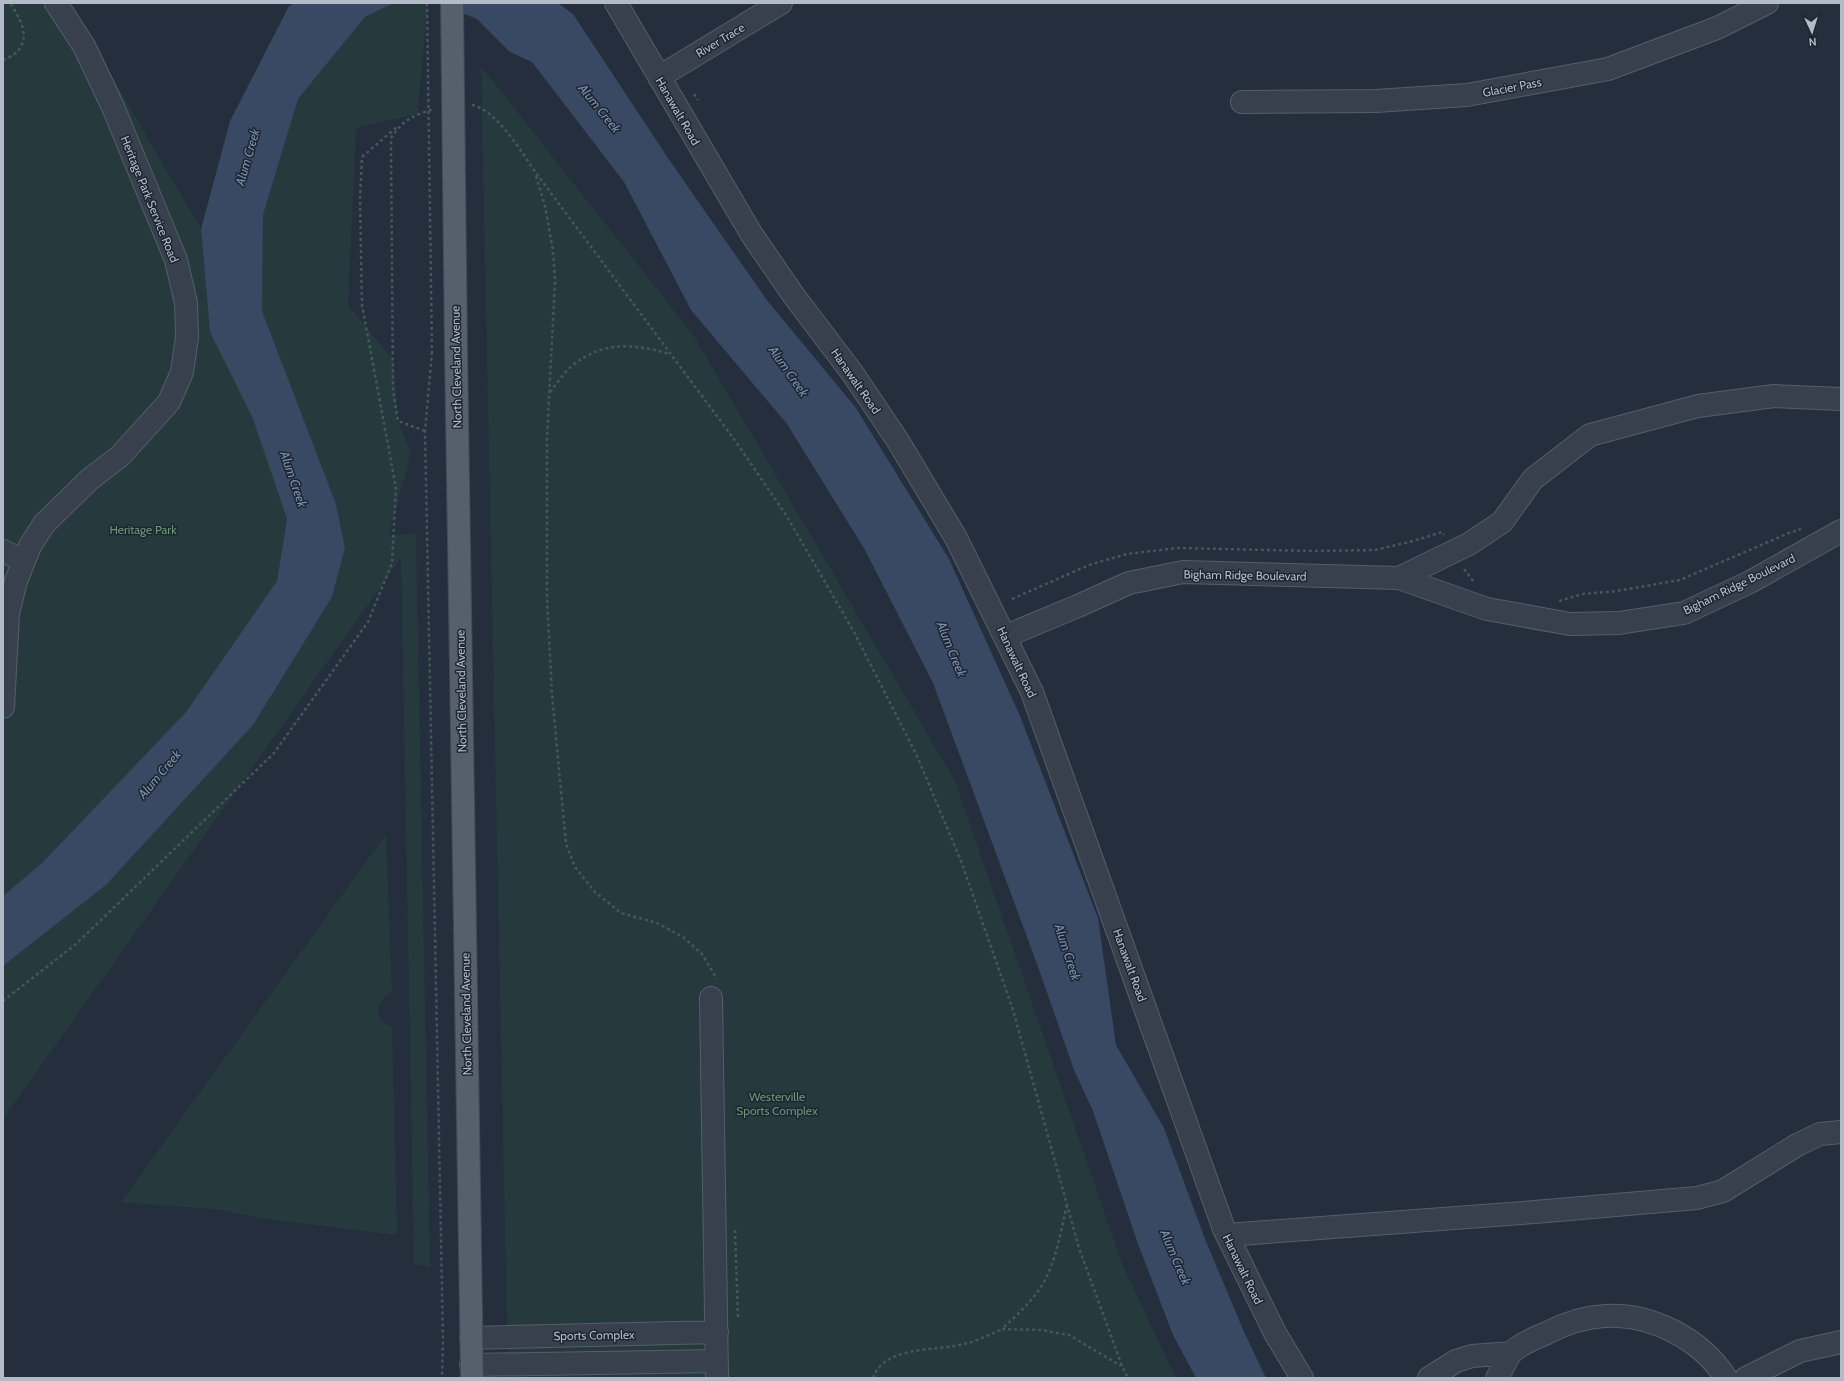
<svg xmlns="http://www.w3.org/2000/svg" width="1844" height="1381" font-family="Cabin,sans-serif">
  <rect width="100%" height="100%" fill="#242e3c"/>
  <!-- green -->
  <path fill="#263a3d" d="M3 3H69L201 229 210 332 253 419 287 519 277 581 186 712 42 863 3 896Z
    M394 3H428L417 114 356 128 348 305 394 361 398 421 411 454 388 536 416 533 430 1267 414 1264 401 558 3 1119V966L106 885 253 725 332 597 345 548 336 504 262 311 263 215 298 99 365 17Z
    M481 66 694 336 955 781 1123 1266 1176 1378H508Z
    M386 834 392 992C375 1002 371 1018 392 1027L397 1235 259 1218 222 1210 121 1202Z"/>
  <!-- water -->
  <path fill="#394863" d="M293 3H394L365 17 298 99 263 215 262 311 336 504 345 548 332 597 253 725 106 885 3 966V896L42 863 186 712 277 581 287 519 253 419 210 332 201 229 230 121 289 6Z
    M436 3H558L573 14 668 158 766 299 856 408 949 559 1020 716 1098 918 1116 1045 1164 1128 1205 1239 1245 1334 1266 1378H1196L1173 1335 1138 1244 1093 1111 1074 1070 1037 964 933 683 865 550 787 424 691 310 624 182 532 62 510 52 477 19Z"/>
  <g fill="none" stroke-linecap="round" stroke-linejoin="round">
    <!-- minor casing -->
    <g stroke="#565e6a" stroke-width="24">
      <path id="minor" d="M616 3 752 235 794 296 853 374 898 441 956 538 1032 692 1224 1229 1275 1333 1302 1378
        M659 77 781 3
        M1242 102 1376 101 1467 95 1608 69 1717 28 1767 3
        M3 551 24 561
        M1399 578 1469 544 1502 522 1533 479 1590 435 1698 406 1774 396 1841 399
        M1006 636 1078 606 1129 583 1183 572 1399 578 1487 609 1570 624 1619 623 1684 613 1750 582 1841 531
        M3 707 8 614 16 581 30 546 44 524 90 479 120 456 169 402 182 372 187 337 186 303 176 260 113 107 84 46 56 3
        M711 998 717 1378
        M1227 1235 1535 1212 1697 1198 1723 1191 1797 1145 1820 1134 1841 1132
        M471 1338 717 1332
        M471 1365 717 1361
        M1429 1378 1456 1361 1472 1356 1511 1353
        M1497 1378C1502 1371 1505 1361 1510 1354 1517 1346 1537 1337 1547 1333 1564 1324 1585 1317 1605 1316 1651 1313 1701 1339 1726 1378
        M1746 1378 1800 1351 1841 1342"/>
    </g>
    <!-- major casing -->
    <g stroke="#414955" stroke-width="24">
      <path id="major" d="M456 351 472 1378"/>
    </g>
    <!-- path -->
    <path stroke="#44575a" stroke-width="2.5" stroke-dasharray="3 3" stroke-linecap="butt" d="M3 60C34 48 25 25 10 3
      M694 94 698 100
      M472 105C497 110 522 153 536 173L734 439 786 515 854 632 917 756 961 861 1013 1010 1079 1248 1122 1366 1128 1378
      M536 176 545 206 553 251 555 281 547 437V598L552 695 566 844 575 867 595 892 621 913 657 923 683 937 702 954 717 979
      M432 352 425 431 443 1339 442 1378
      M550 392C557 384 563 373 572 366 603 340 635 344 670 354
      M425 431 398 421 393 391 391 138C404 119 412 116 434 109
      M1464 569 1474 582
      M1012 599 1089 565 1127 554 1177 548 1313 551 1375 550 1413 541 1442 532 1444 535
      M1559 601 1583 594 1617 591 1680 580 1789 533 1801 529
      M3 1001 76 944 274 753 368 622 392 563 396 488 362 305 360 199 362 157 398 126
      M1067 1205C1061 1230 1057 1257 1045 1280 1035 1299 1018 1314 1002 1329L1041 1330 1069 1335 1121 1366
      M735 1230 738 1319
      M873 1378C885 1344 939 1352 968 1343 979 1340 991 1334 1002 1329"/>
    <!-- minor -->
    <use href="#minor" stroke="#38404d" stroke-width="22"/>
    <!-- major -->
    <use href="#major" stroke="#565f6c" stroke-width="22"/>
    <!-- major-bridge casing -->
    <g stroke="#414955" stroke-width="24" stroke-linecap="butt">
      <path id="major-bridge" d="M452 3 456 351"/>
    </g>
    <!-- path-bridge -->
    <path stroke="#44575a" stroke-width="2.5" stroke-dasharray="3 3" stroke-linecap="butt" d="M427 3 432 352"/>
    <!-- major-bridge -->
    <use href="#major-bridge" stroke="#565f6c" stroke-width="22"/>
  </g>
  <g text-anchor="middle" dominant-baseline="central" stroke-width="3" stroke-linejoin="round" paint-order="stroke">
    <!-- street labels -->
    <g font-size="12" fill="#b4bbc8" stroke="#1d2531">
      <text transform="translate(720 40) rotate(-31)">River Trace</text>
      <text transform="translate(1512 87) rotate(-11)">Glacier Pass</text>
      <text transform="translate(678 111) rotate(60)">Hanawalt Road</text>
      <text transform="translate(150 199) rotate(68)">Heritage Park Service Road</text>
      <text transform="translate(456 367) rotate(-91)">North Cleveland Avenue</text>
      <text transform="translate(856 381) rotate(55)">Hanawalt Road</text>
      <text transform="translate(1245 575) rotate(1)">Bigham Ridge Boulevard</text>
      <text transform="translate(1739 584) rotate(-26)">Bigham Ridge Boulevard</text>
      <text transform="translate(1017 662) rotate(65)">Hanawalt Road</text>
      <text transform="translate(461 691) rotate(-91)">North Cleveland Avenue</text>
      <text transform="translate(1130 965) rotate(70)">Hanawalt Road</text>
      <text transform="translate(466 1014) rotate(-91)">North Cleveland Avenue</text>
      <text transform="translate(1243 1269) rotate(64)">Hanawalt Road</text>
      <text transform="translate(594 1335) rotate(-1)">Sports Complex</text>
    </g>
    <!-- park labels -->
    <g font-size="12" fill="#6b9877" stroke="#1d2531">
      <text x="143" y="529">Heritage Park</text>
      <text x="777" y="1096">Westerville<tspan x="777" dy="14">Sports Complex</tspan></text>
    </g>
    <!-- water labels -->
    <g font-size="13" font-style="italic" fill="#7c8faf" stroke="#1d2531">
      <text transform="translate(600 108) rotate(51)">Alum Creek</text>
      <text transform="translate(247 157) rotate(-74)">Alum Creek</text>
      <text transform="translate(789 371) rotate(55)">Alum Creek</text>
      <text transform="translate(294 479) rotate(71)">Alum Creek</text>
      <text transform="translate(952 649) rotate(68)">Alum Creek</text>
      <text transform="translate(159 774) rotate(-50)">Alum Creek</text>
      <text transform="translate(1068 952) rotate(72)">Alum Creek</text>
      <text transform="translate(1176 1257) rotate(67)">Alum Creek</text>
    </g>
  </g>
  <!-- border -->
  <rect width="1844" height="1381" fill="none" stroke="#b4bbc8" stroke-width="8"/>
  <!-- north arrow -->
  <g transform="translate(1812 32) rotate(176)" stroke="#1d2531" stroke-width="3" paint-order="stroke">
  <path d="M0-3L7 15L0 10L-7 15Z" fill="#b4bbc8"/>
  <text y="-6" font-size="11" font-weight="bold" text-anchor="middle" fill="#b4bbc8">N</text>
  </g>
</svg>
